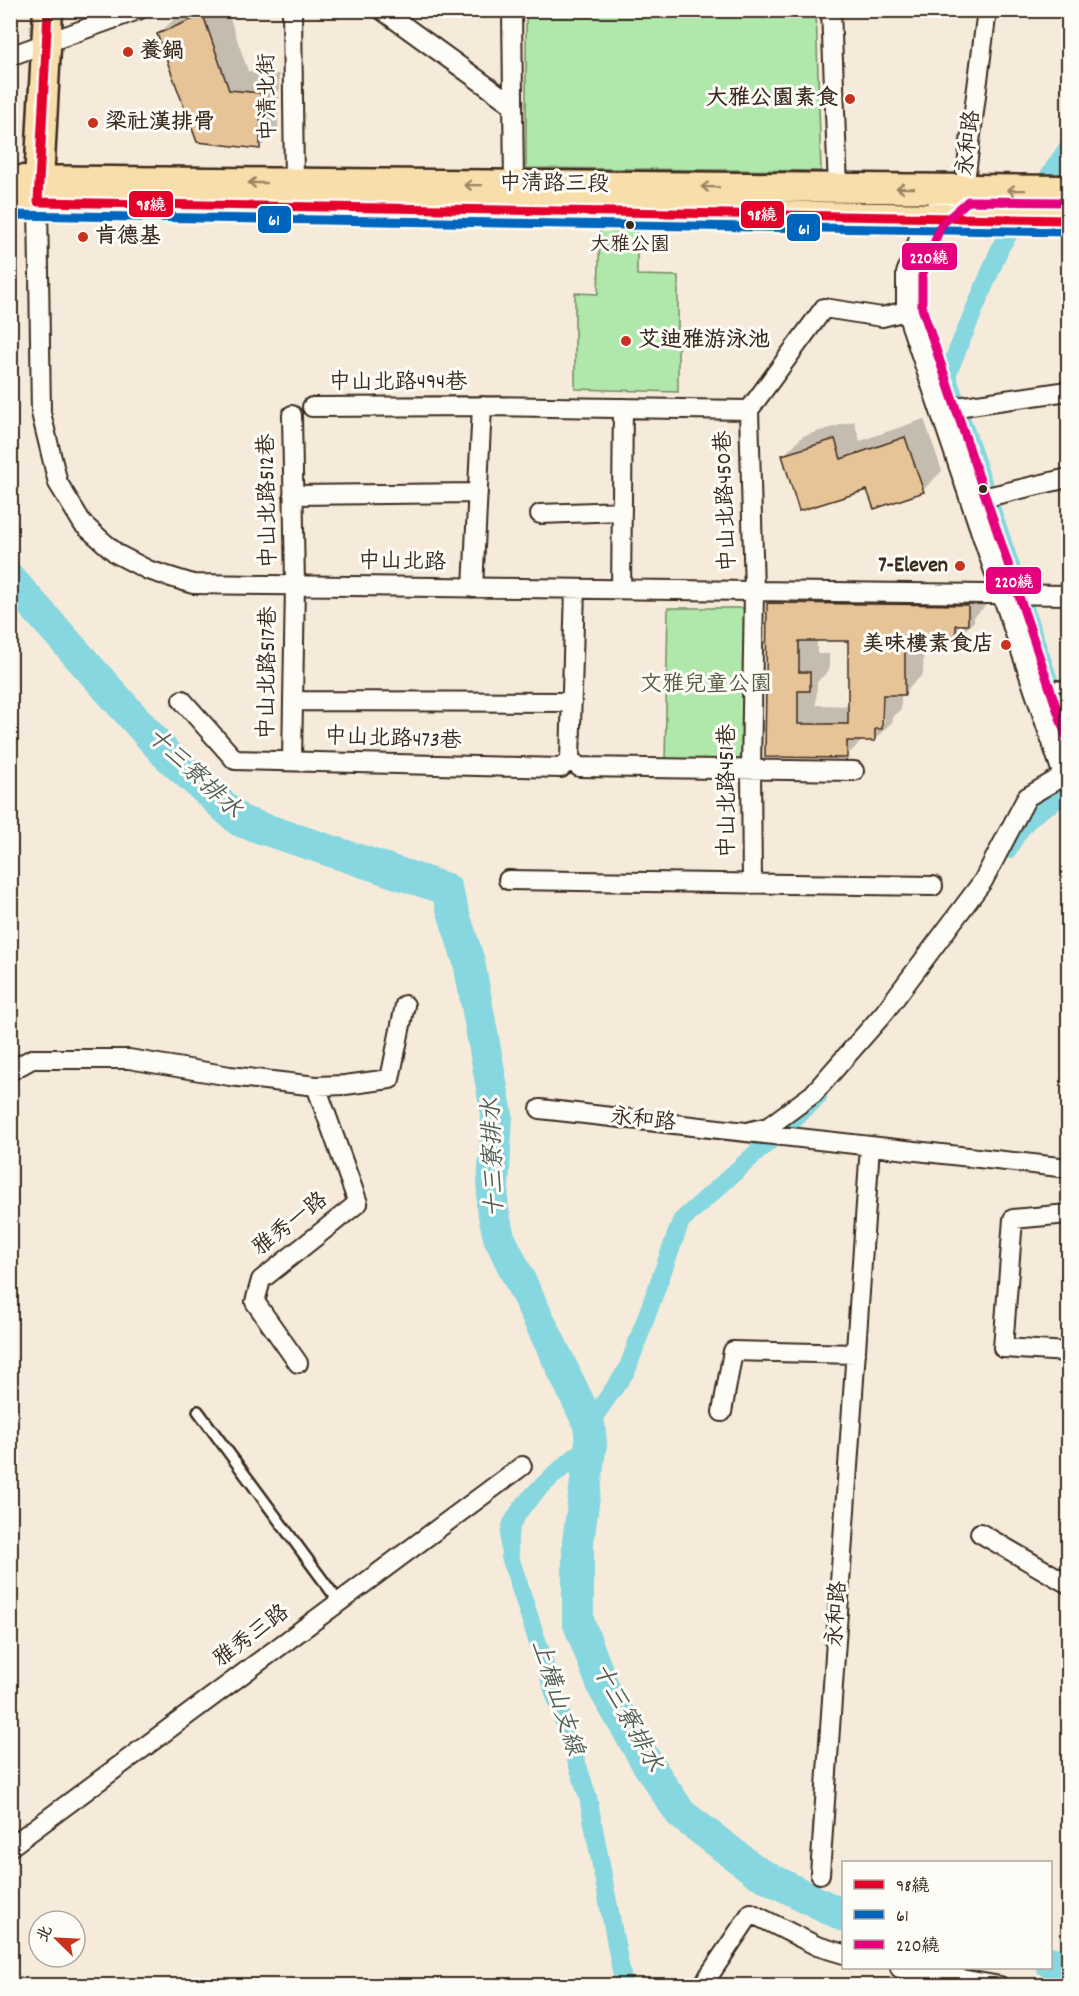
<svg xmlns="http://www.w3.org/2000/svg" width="1079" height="1996" font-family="Dekko,'LXGW WenKai TC',sans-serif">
  <rect width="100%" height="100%" fill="#f6ebda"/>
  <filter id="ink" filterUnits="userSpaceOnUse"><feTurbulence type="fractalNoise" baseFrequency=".0167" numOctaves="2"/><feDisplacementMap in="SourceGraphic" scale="12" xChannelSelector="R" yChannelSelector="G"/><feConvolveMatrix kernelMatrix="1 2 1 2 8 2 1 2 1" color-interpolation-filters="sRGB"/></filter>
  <g filter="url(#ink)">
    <!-- green -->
    <path fill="#b0e7aa" stroke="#768864" stroke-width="1.5" d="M526 11H816L821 171 526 168Z
      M600 229 637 230V275L678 276V392L575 389V293L598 294Z
      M668 608H747L745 763 665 762Z"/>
    <!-- shadow -->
    <path fill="#0003" fill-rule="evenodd" d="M189 10H227L248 71 279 74 278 129 259 148 159 34 178 15Z
      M10 228 15 232V306L10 310Z
      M924 419 942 471 923 490 868 488 784 455 803 436 854 421 860 441Z
      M787 585 987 587V604L974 617V621L955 641 924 640 923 674 904 693H901V709L893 716V721L874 740H863L846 756H766L768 604ZM817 639 850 640 849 706 816 705 817 682 829 670V654H817ZM881 687H884V723H881Z"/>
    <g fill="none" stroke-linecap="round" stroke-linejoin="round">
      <!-- canal -->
      <path stroke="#86d7df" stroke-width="18" d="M1036 195 1068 147
        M1012 229 1001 246 947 375 1068 737
        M1008 850C1025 817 1037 811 1068 794
        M589 1424 627 1370 681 1221 818 1097
        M591 1443C568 1464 528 1493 514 1520 507 1531 509 1544 510 1557L588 1797 624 1986
        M1059 1986 1068 1971"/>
      <!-- river -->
      <path stroke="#86d7df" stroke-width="32" d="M10 579 166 754 240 821 446 889 469 962 497 1115 492 1206 499 1237 589 1424 591 1443 578 1542V1621L604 1689 647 1763 681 1814 757 1872 844 1916
        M1050 1962 1068 1966"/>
    </g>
    <!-- building -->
    <path fill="#e7c498" stroke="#3b2a1e" stroke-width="1.5" fill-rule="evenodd" d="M203 15 229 90 261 93 260 149 197 142 157 34Z
      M905 437 924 492 874 509 867 490 799 511 782 455 835 439 841 459Z
      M767 603 968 605V625H956V642H905V695H883L882 729H875V741H847V758L765 757ZM799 641H848V724H798V691H810V672H799Z"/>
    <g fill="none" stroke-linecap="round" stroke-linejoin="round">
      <!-- service casing -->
      <g stroke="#3b2a1e" stroke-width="14">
        <path id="service" d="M1038 686H1068
          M198 1411 339 1602"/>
      </g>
      <!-- minor casing -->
      <g stroke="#3b2a1e" stroke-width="22">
        <path id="minor" d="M292 10 294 183
          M382 10 513 105
          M512 10 514 185
          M831 10 838 188
          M10 56 138 10
          M964 189 987 10
          M38 202 41 413 58 483 83 524 117 554 148 570 193 584 1068 595
          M312 407 482 406 749 410
          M943 409 1068 391
          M749 410 754 591 751 770 752 884
          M749 410 824 308 882 317 910 310
          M292 415 295 585 292 761
          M293 495 478 493
          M974 500 1068 478
          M540 514 622 511
          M473 588 482 406
          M621 589 623 408
          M182 700 235 760 561 768 570 759 575 589
          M293 701 572 702
          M570 759 579 767 854 771
          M508 880 933 886
          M10 1071 32 1059H129L230 1076 316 1086 345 1085 390 1079 405 1005
          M540 1109 1068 1168
          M751 1131 768 1127 813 1094 884 1013 983 881 1027 797 1068 773
          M1068 1214 1013 1219 1003 1348 1068 1352
          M298 1363 255 1302 261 1280 358 1203 316 1086
          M722 1412 733 1351 856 1354
          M980 1533 1068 1584
          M10 1847 522 1466
          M820 1874 870 1146
          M900 1968 1000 1986
          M702 1986 751 1913 817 1946 844 1954"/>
      </g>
      <!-- secondary casing -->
      <g stroke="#3b2a1e" stroke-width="30">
        <path id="secondary" d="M946 205 931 218 910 274V310L1068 778"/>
      </g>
      <!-- primary casing -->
      <g stroke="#3b2a1e" stroke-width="33">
        <path id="primary" d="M10 180 1068 190
          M38 200 48 10
          M10 203 1068 220"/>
      </g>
      <!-- service -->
      <use href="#service" stroke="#fdfcf7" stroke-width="9"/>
      <!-- minor -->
      <use href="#minor" stroke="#fdfcf7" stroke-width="18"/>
      <!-- secondary -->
      <use href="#secondary" stroke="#fdfcf7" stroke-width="26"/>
      <!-- primary -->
      <use href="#primary" stroke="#f8deab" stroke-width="28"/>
      <!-- bus-1 casing -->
      <g stroke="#fdfcf7" stroke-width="14">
        <path id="bus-1" d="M48 10 38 202 1068 220"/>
      </g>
      <!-- bus-2 casing -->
      <g stroke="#fdfcf7" stroke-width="14">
        <path id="bus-2" d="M10 215 1068 232"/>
      </g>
      <!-- bus-3 casing -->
      <g stroke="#fdfcf7" stroke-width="14">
        <path id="bus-3" d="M1068 202 968 201 941 225 922 276V308L1068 742"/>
      </g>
      <!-- bus-1 -->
      <use href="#bus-1" stroke="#e4002b" stroke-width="9"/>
      <!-- bus-2 -->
      <use href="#bus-2" stroke="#0065bd" stroke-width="9"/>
      <!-- bus-3 -->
      <use href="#bus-3" stroke="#e5007d" stroke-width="9"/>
    </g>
    <!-- one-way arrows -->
    <defs><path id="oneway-shaft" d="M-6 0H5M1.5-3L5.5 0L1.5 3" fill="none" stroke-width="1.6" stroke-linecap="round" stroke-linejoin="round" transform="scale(1.5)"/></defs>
    <g stroke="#9a8464">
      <use href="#oneway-shaft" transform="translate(257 183) rotate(-180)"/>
      <use href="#oneway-shaft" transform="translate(473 185) rotate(-179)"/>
      <use href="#oneway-shaft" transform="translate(710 187) rotate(-179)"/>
      <use href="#oneway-shaft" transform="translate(905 188) rotate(-179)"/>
      <use href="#oneway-shaft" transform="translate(1016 190) rotate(-179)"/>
    </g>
  </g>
  <!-- markers -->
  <g fill="#c8321e" stroke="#fdfcf7" stroke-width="2">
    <circle cx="128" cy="52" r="6"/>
    <circle cx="850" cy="99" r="6"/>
    <circle cx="93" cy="123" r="6"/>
    <circle cx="83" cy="237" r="6"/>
    <circle cx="626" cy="341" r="6"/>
    <circle cx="960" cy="566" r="6"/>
    <circle cx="1006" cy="645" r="6"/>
  </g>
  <g fill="#3b2a1e" stroke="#fdfcf7" stroke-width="2">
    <circle cx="630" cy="225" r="5"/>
    <circle cx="983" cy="489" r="5"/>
  </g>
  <g text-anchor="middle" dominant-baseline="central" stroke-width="6" stroke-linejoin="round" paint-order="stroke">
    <!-- bus labels -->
    <g font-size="20" fill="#3b2a1e" stroke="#fdfcf7">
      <text x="630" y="246">大雅公園</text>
    </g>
    <!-- poi labels -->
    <g font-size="22" font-weight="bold" fill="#3b2a1e" stroke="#fdfcf7" text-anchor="start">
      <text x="140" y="52">養鍋</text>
      <text x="838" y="99" text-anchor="end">大雅公園素食</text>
      <text x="105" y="123">梁社漢排骨</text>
      <text x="95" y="237">肯德基</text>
      <text x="638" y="341">艾迪雅游泳池</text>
      <text x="948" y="566" text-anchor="end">7-Eleven</text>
      <text x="994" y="645" text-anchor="end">美味樓素食店</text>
    </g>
    <!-- street labels -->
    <g font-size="22" fill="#3b2a1e" stroke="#fdfcf7">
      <text transform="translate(269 97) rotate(-91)">中清北街</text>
      <text transform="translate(970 143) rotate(-83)">永和路</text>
      <text transform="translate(554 185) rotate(1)">中清路三段</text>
      <text x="398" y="383">中山北路494巷</text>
      <text transform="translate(269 501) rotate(-91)">中山北路512巷</text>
      <text transform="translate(727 501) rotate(-92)">中山北路450巷</text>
      <text transform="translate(402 563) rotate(1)">中山北路</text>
      <text transform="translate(269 673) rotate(-89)">中山北路517巷</text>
      <text transform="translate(393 740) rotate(2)">中山北路473巷</text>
      <text transform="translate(728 791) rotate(-90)">中山北路451巷</text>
      <text transform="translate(643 1121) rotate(6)">永和路</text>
      <text transform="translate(291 1225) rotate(-38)">雅秀一路</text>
      <text transform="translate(838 1614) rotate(-86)">永和路</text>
      <text transform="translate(252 1637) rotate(-37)">雅秀三路</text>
    </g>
    <!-- park labels -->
    <g font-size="22" fill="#585941" stroke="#fdfcf7">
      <text x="706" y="685">文雅兒童公園</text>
    </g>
    <!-- water labels -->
    <g font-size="24" font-style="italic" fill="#525e58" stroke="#fdfcf7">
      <text transform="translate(193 774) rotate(43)">十三寮排水</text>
      <text transform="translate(495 1158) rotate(-92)">十三寮排水</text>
      <text transform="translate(556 1698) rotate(72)">上橫山支線</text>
      <text transform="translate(626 1718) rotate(61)">十三寮排水</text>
    </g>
  </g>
  <g stroke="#fdfcf7" stroke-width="2">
    <rect x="128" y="190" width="46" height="28" rx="6" fill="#e4002b"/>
    <rect x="740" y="200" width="45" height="29" rx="6" fill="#e4002b"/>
    <rect x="257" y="205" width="35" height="29" rx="6" fill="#0065bd"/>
    <rect x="786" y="213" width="35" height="29" rx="6" fill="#0065bd"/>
    <rect x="901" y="242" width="57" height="29" rx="6" fill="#e5007d"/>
    <rect x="985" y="566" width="57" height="29" rx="6" fill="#e5007d"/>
  </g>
  <g font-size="16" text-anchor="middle" font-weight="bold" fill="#fff">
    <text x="151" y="210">98繞</text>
    <text x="762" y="220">98繞</text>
    <text x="274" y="225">61</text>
    <text x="804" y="234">61</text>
    <text x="929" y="263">220繞</text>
    <text x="1014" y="587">220繞</text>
  </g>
  <!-- margin -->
  <rect width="1079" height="1996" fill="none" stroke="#fdfcf7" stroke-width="36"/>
  <rect x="18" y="18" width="1043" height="1960" fill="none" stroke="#3b2a1e" stroke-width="2" filter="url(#ink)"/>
  <!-- legend -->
  <rect x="842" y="1861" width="210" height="108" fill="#fdfcf7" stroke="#afa8a0" stroke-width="1.5"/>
  <rect x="854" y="1880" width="30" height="9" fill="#e4002b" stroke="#afa8a0" stroke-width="1.5"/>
  <text x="896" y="1891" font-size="18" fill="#3b2a1e">98繞</text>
  <rect x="854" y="1910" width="30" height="9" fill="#0065bd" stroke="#afa8a0" stroke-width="1.5"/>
  <text x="896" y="1921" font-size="18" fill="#3b2a1e">61</text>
  <rect x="854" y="1940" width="30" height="9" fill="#e5007d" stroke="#afa8a0" stroke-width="1.5"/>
  <text x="896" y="1951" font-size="18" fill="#3b2a1e">220繞</text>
  <!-- north arrow -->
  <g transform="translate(57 1939) rotate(294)"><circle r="28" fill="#fdfcf7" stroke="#afa8a0" stroke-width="1.5"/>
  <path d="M0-4.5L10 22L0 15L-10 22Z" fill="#c8321e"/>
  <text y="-9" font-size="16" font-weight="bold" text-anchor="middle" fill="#3b2a1e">北</text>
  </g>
</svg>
